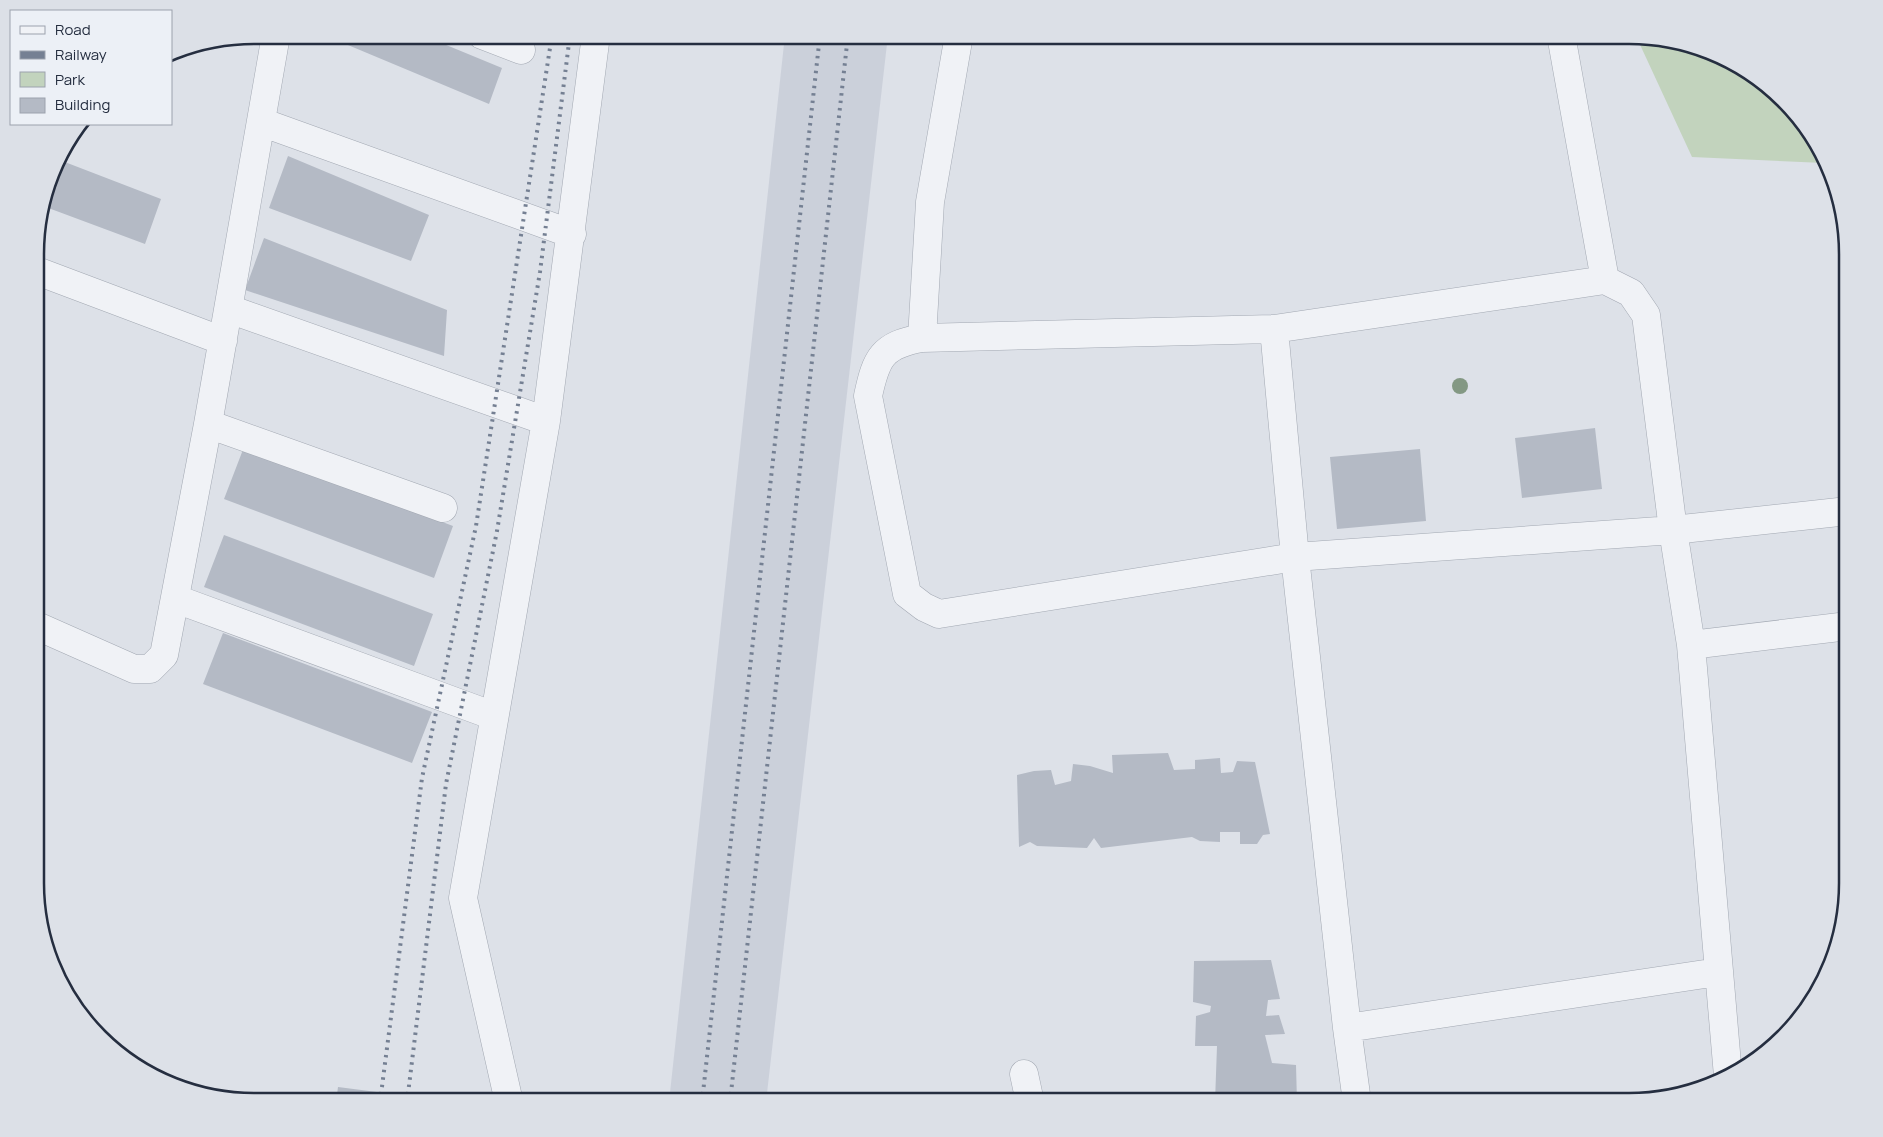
<svg xmlns="http://www.w3.org/2000/svg" width="1883" height="1137" font-family="Manrope,sans-serif">
  <rect width="100%" height="100%" fill="#dde1e8"/>
  <!-- built -->
  <path fill="#cbd0da" d="M785 35H888L766 1102H669Z"/>
  <!-- green -->
  <path fill="#c2d3bd" d="M1636 36C1652 38 1669 39 1685 42 1740 55 1808 109 1824 163L1692 157Z"/>
  <!-- building -->
  <path fill="#b4bac5" d="M324 35H422L502 68 489 104Z
    M288 156 429 215 411 261 269 208Z
    M57 159 161 199 145 244 43 206Z
    M264 238 447 310 444 356 245 290Z
    M1595 428 1602 489 1522 498 1515 438Z
    M244 447 453 526 434 578 224 499Z
    M1420 449 1426 521 1337 529 1330 457Z
    M224 535 433 614 414 666 204 587Z
    M223 633 432 712 412 763 203 684Z
    M1168 753 1174 770 1195 769V760L1220 758 1221 773 1233 772 1237 761 1255 762 1270 834 1263 835 1257 844H1240V832H1220V842L1200 841 1192 837 1101 848 1094 838 1087 848 1037 846 1030 842 1019 847 1017 775 1034 771 1051 770 1055 785 1071 781 1073 764 1090 766 1113 773 1112 755Z
    M1271 960 1280 999 1268 1000 1266 1016 1279 1015 1285 1034 1265 1035 1272 1063 1296 1065 1297 1102H1215L1217 1046H1195L1196 1016 1210 1012 1211 1006 1193 1002 1194 961Z
    M338 1087 408 1096 439 1102H336Z"/>
  <g fill="none" stroke-linecap="round" stroke-linejoin="round">
    <!-- minor casing -->
    <g stroke="#a2a8b2" stroke-width="29">
      <path id="minor" d="M482 35 521 50
        M959 35 930 202 922 338C882 345 876 358 868 396L907 594 924 607 939 614 1295 557 1673 530 1848 511
        M1561 35 1605 280 1631 293 1646 315 1673 530 1691 645 1728 1076
        M261 122 572 234
        M37 271 223 341
        M229 309 546 421
        M1274 329 1295 557 1347 1028 1357 1102
        M922 338 1274 329 1605 280
        M208 424 443 508
        M176 599 494 716
        M37 626 134 669H150L164 655 208 424 276 35
        M1691 645 1848 626
        M1347 1028 1718 972
        M1024 1074 1030 1102
        M509 1102 463 898 546 421 596 35"/>
    </g>
    <!-- minor -->
    <use href="#minor" stroke="#f0f2f6" stroke-width="28"/>
    <!-- rail -->
    <path stroke="#758093" stroke-width="4" stroke-dasharray="2.5 5" stroke-linecap="butt" d="M380 1102 422 778 476 526 552 35
      M407 1102 446 784 497 531 540 272 570 35
      M702 1102 820 35
      M730 1102 848 35"/>
  </g>
  <!-- trees -->
  <circle fill="#839883" cx="1460" cy="386" r="8"/>
  <!-- crop -->
  <path d="M0 0H1883V1137H0ZM254 44H1629A210 210 0 0 1 1839 254V883A210 210 0 0 1 1629 1093H254A210 210 0 0 1 44 883V254A210 210 0 0 1 254 44Z" fill="#dce0e7" fill-rule="evenodd"/>
  <path fill="none" stroke="#252e40" stroke-width="2.5" d="M254 44H1629A210 210 0 0 1 1839 254V883A210 210 0 0 1 1629 1093H254A210 210 0 0 1 44 883V254A210 210 0 0 1 254 44Z"/>
  <!-- legend -->
  <rect x="10" y="10" width="162" height="115" fill="#ecf0f6" stroke="#9ca2ad"/>
  <rect x="20" y="26" width="25" height="8" fill="#f0f2f6" stroke="#9ca2ad"/>
  <text x="55" y="35" font-size="15" fill="#252e40">Road</text>
  <rect x="20" y="51" width="25" height="8" fill="#758093" stroke="#9ca2ad"/>
  <text x="55" y="60" font-size="15" fill="#252e40">Railway</text>
  <rect x="20" y="72" width="25" height="15" fill="#c2d3bd" stroke="#9ca2ad"/>
  <text x="55" y="85" font-size="15" fill="#252e40">Park</text>
  <rect x="20" y="98" width="25" height="15" fill="#b4bac5" stroke="#9ca2ad"/>
  <text x="55" y="110" font-size="15" fill="#252e40">Building</text>
</svg>
